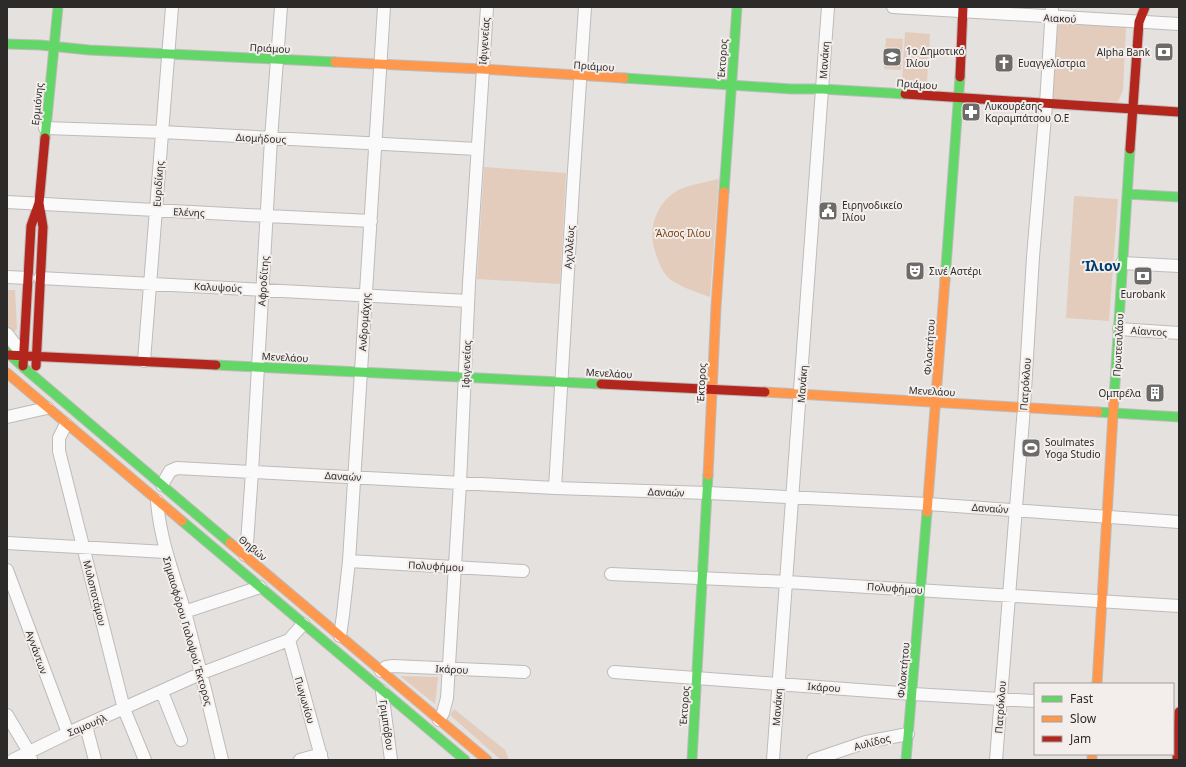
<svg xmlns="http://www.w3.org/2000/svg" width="1186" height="767" font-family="'Noto Sans',sans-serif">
  <rect width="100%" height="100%" fill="#e4e1df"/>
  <!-- green -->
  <path fill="#e3ccbc" d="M1056 23 1126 27 1123 90 1118 102 1051 98Z
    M905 32 930 34 927 83 902 82Z
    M886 38 903 39 901 70 884 69Z
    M484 167 566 173 560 284 477 279Z
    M719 179 710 297C699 293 681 287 671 280 663 274 658 261 655 251 647 227 658 198 683 188 694 184 707 182 719 179Z
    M1074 196 1118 199 1109 321 1066 318Z
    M7 290H15L17 329 14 332H11L7 327Z
    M400 676 438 677 435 704Z
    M454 709 505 750 509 760H501L450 715Z"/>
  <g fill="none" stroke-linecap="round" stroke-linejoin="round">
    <!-- street casing -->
    <g stroke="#bebbba" stroke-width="14">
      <path id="street" d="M893 7 1179 24
        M45 128 162 132 477 149
        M7 202 267 216 371 221
        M1122 263 1179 266
        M7 277 28 278
        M40 278 468 301
        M1119 329 1179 333
        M7 334 23 355
        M144 361 172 7
        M7 417 47 408
        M66 424 59 438V451L124 709 145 760
        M162 485 170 471 177 468 555 488 708 493 928 504 1179 522
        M555 488 574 171 585 7
        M157 501C160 541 175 578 186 616 199 664 211 712 222 760
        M7 543 166 552
        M245 555 247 543 252 472 271 139 281 7
        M349 561 523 571
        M7 570 68 733
        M611 574 787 582 1179 606
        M184 612 260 587
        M340 636 343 615 349 561 384 7
        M289 640 322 760
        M381 671 386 667 393 666 524 672
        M614 672 913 694 1035 701
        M382 691 391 760
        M162 692 181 740
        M7 715 29 752 31 759
        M439 720 443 713 447 698 460 483 469 283 487 7
        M86 726 95 760
        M13 760 68 733 202 673 289 640 303 624
        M300 760 321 754
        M773 760 828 7
        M813 760 866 742 908 734
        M996 760 1024 407 1033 257 1046 104 1052 7"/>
    </g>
    <!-- fast casing -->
    <g stroke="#bebbba" stroke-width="11">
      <path id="fast" d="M7 44 40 45 89 50 335 62
        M624 78 791 89H822L905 94
        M45 138 58 7
        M724 192 737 7
        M1127 194 1179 197
        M945 280 960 77
        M7 352 23 367 230 543
        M216 365 601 384
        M1114 398 1130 149
        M1098 412 1179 417
        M182 521 465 760
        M692 760 708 475
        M906 760 927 512"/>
    </g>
    <!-- slow casing -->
    <g stroke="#bebbba" stroke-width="11">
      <path id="slow" d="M335 62 482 69 624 78
        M7 373 182 521
        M765 392 1098 412
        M708 475 716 307 724 192
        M927 512 945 280
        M230 543 487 760
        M1097 684 1114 398
        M1092 754V760"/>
    </g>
    <!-- jam casing -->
    <g stroke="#bebbba" stroke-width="11">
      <path id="jam" d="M960 77 963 7
        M905 94 1179 112
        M1130 149 1139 22 1145 7
        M7 355 216 365
        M23 366 31 226 39 203 45 138
        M36 366 43 227 39 203
        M601 384 765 392
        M1177 760 1179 712"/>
    </g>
    <!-- street -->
    <use href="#street" stroke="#fbfafa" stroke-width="12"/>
    <!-- fast -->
    <use href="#fast" stroke="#63d668" stroke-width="9"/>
    <!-- slow -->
    <use href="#slow" stroke="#ff974d" stroke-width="9"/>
    <!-- jam -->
    <use href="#jam" stroke="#b3261e" stroke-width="9"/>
  </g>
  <!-- icons -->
  <defs>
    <g id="bank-square" transform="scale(1)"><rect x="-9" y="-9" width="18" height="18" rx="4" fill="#6c6b69" stroke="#f3eeeb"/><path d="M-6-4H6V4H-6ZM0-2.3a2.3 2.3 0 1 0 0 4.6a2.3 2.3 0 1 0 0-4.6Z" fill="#fff"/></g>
    <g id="school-square" transform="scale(1)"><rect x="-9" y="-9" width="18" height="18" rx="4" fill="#6c6b69" stroke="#f3eeeb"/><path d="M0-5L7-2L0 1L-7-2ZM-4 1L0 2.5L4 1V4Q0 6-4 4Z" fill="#fff"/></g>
    <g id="church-square" transform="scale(1)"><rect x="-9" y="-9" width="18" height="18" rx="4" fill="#6c6b69" stroke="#f3eeeb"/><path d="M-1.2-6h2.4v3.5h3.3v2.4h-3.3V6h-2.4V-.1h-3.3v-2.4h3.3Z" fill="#fff"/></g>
    <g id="pharmacy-square" transform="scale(1)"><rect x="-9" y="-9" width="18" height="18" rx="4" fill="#6c6b69" stroke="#f3eeeb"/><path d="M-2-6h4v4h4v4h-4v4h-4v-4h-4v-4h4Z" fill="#fff"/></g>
    <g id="civic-square" transform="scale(1)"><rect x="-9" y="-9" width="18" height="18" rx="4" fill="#6c6b69" stroke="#f3eeeb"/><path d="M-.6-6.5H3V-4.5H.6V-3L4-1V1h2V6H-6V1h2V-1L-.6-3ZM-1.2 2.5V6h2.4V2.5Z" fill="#fff"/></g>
    <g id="theatre-square" transform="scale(1)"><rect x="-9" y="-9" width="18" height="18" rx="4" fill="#6c6b69" stroke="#f3eeeb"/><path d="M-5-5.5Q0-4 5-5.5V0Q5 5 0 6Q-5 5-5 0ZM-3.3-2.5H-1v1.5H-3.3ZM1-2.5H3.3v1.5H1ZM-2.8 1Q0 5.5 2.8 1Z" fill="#fff"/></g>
    <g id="building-square" transform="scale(1)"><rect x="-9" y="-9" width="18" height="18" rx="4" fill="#6c6b69" stroke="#f3eeeb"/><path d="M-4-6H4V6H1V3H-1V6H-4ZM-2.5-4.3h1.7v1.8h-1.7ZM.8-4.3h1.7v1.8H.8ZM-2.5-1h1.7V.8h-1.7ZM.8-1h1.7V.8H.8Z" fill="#fff"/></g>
    <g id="stadium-square" transform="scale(1)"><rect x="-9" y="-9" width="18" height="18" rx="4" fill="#6c6b69" stroke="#f3eeeb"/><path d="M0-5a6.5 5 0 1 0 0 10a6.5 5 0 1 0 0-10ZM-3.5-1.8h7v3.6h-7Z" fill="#fff"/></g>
  </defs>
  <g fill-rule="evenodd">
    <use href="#bank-square" x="1164" y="52"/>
    <use href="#school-square" x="892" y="57"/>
    <use href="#church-square" x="1004" y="63"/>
    <use href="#pharmacy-square" x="971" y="112"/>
    <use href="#civic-square" x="828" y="211"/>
    <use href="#theatre-square" x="915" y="271"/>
    <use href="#bank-square" x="1143" y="276"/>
    <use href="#building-square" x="1155" y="393"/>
    <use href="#stadium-square" x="1031" y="448"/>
  </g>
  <g text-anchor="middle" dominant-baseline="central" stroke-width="4" stroke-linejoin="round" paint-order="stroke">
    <!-- street labels -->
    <g font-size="10" fill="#2c2b2a" stroke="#f3eeeb">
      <text transform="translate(1060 18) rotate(3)">Αιακού</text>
      <text transform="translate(484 41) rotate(-86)">Ιφιγενείας</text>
      <text transform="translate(270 48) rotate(3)">Πριάμου</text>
      <text transform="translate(722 59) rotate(-86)">Έκτορος</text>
      <text transform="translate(824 60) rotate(-86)">Μανάκη</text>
      <text transform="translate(594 66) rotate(4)">Πριάμου</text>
      <text transform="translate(917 84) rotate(4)">Πριάμου</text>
      <text transform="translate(37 104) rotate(-84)">Ερμιόνης</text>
      <text transform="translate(261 138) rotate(3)">Διομήδους</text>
      <text transform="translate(158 184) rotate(-86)">Ευριδίκης</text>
      <text transform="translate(189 212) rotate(3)">Ελένης</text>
      <text transform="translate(569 247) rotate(-86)">Αχιλλέως</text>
      <text transform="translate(263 281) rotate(-86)">Αφροδίτης</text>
      <text transform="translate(218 287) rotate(3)">Καλυψούς</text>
      <text transform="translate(364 322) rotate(-86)">Ανδρομάχης</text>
      <text transform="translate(1149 331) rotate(4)">Αίαντος</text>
      <text transform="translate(1118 345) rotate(-87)">Πρωτεσιλάου</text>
      <text transform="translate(929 347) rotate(-86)">Φιλοκτήτου</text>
      <text transform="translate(285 357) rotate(3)">Μενελάου</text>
      <text transform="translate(466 364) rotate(-88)">Ιφιγενείας</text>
      <text transform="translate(609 373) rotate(3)">Μενελάου</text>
      <text transform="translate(701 383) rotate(-87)">Έκτορος</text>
      <text transform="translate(802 384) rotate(-86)">Μανάκη</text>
      <text transform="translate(1025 384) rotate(-86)">Πατρόκλου</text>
      <text transform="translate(932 391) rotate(3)">Μενελάου</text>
      <text transform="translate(343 476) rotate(3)">Δαναών</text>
      <text transform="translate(666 492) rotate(2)">Δαναών</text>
      <text transform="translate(990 508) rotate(4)">Δαναών</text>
      <text transform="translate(253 548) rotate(40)">Θηβών</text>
      <text transform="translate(436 566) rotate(3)">Πολυφήμου</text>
      <text transform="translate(895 588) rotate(4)">Πολυφήμου</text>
      <text transform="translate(95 593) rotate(76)">Μυλοποτάμου</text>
      <text transform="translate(188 631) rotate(74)">Σημαιοφόρου Γιαλοψού Έκτορος</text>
      <text transform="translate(37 652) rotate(70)">Αγνάντων</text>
      <text transform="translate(452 669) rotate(3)">Ικάρου</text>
      <text transform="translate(903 670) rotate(-85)">Φιλοκτήτου</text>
      <text transform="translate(824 687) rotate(4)">Ικάρου</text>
      <text transform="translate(305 700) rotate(74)">Πωγωνίου</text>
      <text transform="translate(684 706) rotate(-86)">Έκτορος</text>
      <text transform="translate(777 707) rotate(-86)">Μανάκη</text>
      <text transform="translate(1000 707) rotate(-86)">Πατρόκλου</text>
      <text transform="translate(87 725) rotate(-23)">Σαμουήλ</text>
      <text transform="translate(387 725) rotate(82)">Γριμπόβου</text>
      <text transform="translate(872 742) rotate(-14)">Αυλίδος</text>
    </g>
    <!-- poi labels -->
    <g font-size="10" fill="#2c2b2a" stroke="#f3eeeb" text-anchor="start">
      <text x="906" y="51">1ο Δημοτικό<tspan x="906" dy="12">Ιλίου</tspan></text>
      <text x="1150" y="52" text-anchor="end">Alpha Bank</text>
      <text x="1018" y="63">Ευαγγελίστρια</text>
      <text x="985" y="106">Λυκουρέσης<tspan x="985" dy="12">Καραμπάτσου Ο.Ε</tspan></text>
      <text x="842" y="205">Ειρηνοδικείο<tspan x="842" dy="12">Ιλίου</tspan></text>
      <text x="929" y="271">Σινέ Αστέρι</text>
      <text x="1143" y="294" text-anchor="middle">Eurobank</text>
      <text x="1141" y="393" text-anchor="end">Ομπρέλα</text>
      <text x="1045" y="442">Soulmates<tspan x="1045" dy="12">Yoga Studio</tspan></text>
    </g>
    <!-- park labels -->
    <g font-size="10" fill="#783f0f" stroke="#f3eeeb">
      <text x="683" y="233">Άλσος Ιλίου</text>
    </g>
    <!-- district labels -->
    <g font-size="14" font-weight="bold" fill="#023d6e" stroke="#f3eeeb">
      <text x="1101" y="265">Ίλιον</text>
    </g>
  </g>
  <!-- border -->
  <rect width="1186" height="767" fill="none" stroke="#2c2b2a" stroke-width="16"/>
  <!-- legend -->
  <rect x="1034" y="683" width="140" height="72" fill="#f3eeeb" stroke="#a3a09e"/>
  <rect x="1042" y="696" width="20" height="6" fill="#63d668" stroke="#a3a09e"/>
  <text x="1070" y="703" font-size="12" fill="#2c2b2a">Fast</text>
  <rect x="1042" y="716" width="20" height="6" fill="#ff974d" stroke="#a3a09e"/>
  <text x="1070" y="723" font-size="12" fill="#2c2b2a">Slow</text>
  <rect x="1042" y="736" width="20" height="6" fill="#b3261e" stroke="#a3a09e"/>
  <text x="1070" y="743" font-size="12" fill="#2c2b2a">Jam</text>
</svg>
